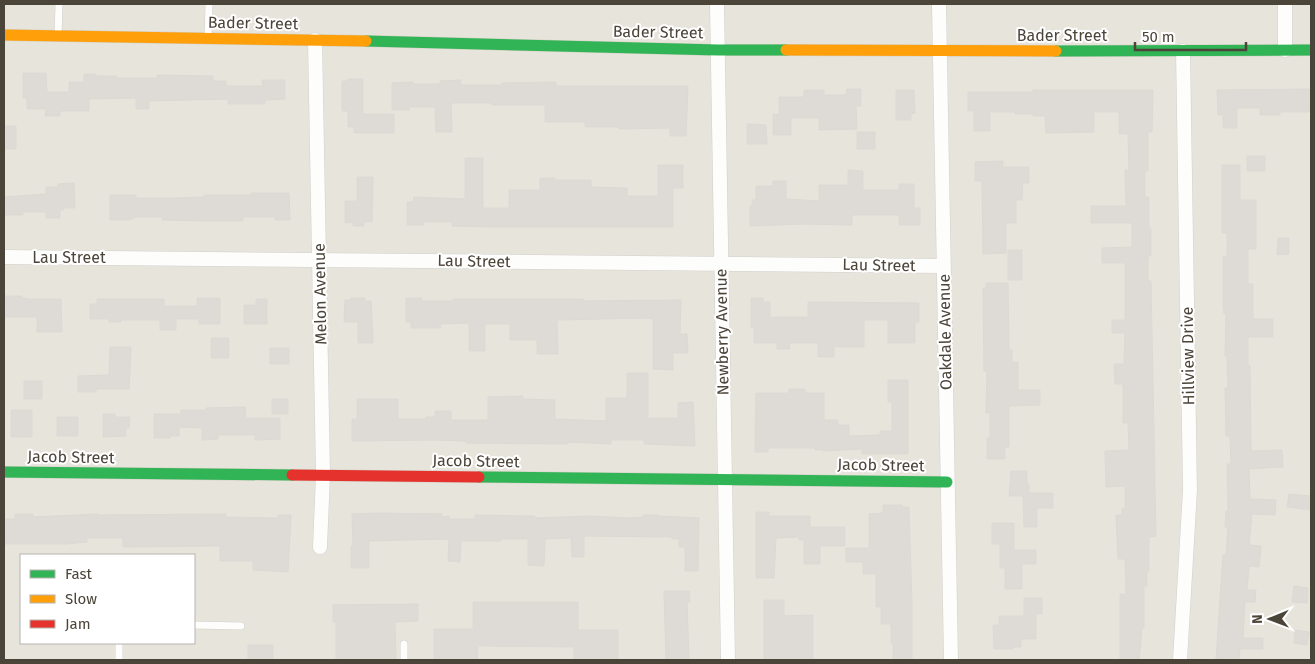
<svg xmlns="http://www.w3.org/2000/svg" width="1315" height="664" font-family="'Fira Sans',sans-serif">
  <rect width="100%" height="100%" fill="#f4f2ee"/>
  <!-- residential -->
  <path fill="#e7e4dc" fill-rule="evenodd" d="M4 4H1311V660H4ZM21 555H194V643H21Z"/>
  <!-- building -->
  <path fill="#dedbd6" stroke="#dcd9d4" d="M23 73H46L47 92H69V82H84V74H96V76H117V78H157V75L213 76V81H226V86H263L262 80H285V99L265 100V104H228L229 99 149 101V109H136V98L89 99V111H60V116H45L46 109H27V98H23Z
    M348 79H363V114H394V133H354V127H348V111H342V81H348Z
    M461 80V85H502V83L556 82V86H688L686 136H670V128L619 129V127H585V122H545V105H492V103H451L452 132H436L435 107H409V110H392V83L413 82V84H440V81Z
    M847 89H861V106H856L857 129 819 130V118H791V135H773V114L779 115V97H804V90H824V95H846Z
    M1311 89V112H1280V115H1260V108H1237V128H1223V115H1218L1217 90Z
    M896 90H914L915 113 911 114V120H896Z
    M1033 90H1153L1152 132H1148V171H1145V197H1149V228H1151V256H1148V281H1151L1156 536 1149 537V571H1147V586H1144V628H1142L1139 660H1120V594H1126L1125 559H1118L1116 515H1122V509L1125 508V486L1106 487 1105 451 1129 450 1128 423H1123V384H1115L1114 364H1124L1125 333H1112V320H1125V263H1102V248L1132 247V223H1091V206H1126L1125 170H1129L1128 134H1119V112H1094V132L1046 133 1045 116H1033V114H1015V112H990V131H974V111H968V92H1033Z
    M747 124 766 125 767 144H747Z
    M4 126H16V149H4Z
    M857 132H875V149H857Z
    M1247 156H1265V171H1247Z
    M465 158H483V208H509V190H540V178H555V180H591V187L627 188V196H658V165H683V188H673V227H492L452 226V222H424V225H407V202H413L414 197 465 199Z
    M1003 161V167H1029V183H1023L1022 200H1016V223H1006V253L983 254 982 181H975V162Z
    M1222 165H1240V200H1256V249H1248V284H1253V319H1273V337H1248V366L1250 365 1251 451 1282 450 1283 467 1249 469 1250 499 1276 500 1275 515 1252 514 1249 545 1261 546 1259 567 1249 566 1247 590H1256L1255 602H1245L1243 638H1263V649H1240L1239 660 1216 659 1223 555H1226L1228 527H1225L1226 511H1228L1227 464H1231L1230 436H1226L1225 388H1228L1227 356H1225L1226 314H1224L1223 302V257L1227 256V233H1222Z
    M848 170 863 171V190H899V184H914V208H920V225H899V215H852V225L804 224 750 226V206H752V200H756V186H773V181H786V199L819 201V185H848Z
    M357 177H373L372 222H364V226H353V222L345 223V201H357Z
    M74 183 75 208H64V210H60V218H46V212H23V215H4V197L46 194V187H58V184Z
    M251 193H289L290 220H275V217H243V221H204L162 220V217H136L129 220H110V195H136V198H175L204 197V195H251Z
    M1278 238H1289V254L1277 255Z
    M1008 250H1022V280H1008Z
    M986 283H1008L1009 350H1012V362H1018V390H1040V405L1009 406V447H1005V459H987V438H990V413H986L987 371H984L983 288H986Z
    M4 296H22V298L28 299H61L62 332H37V317H4Z
    M197 298H220V324H199V319H176V330H160V320H121V322H109V319H90V304H97V299H164V306H197Z
    M351 298H365V301H371L373 343H358V322H344L345 300H351Z
    M406 298H422V301H453V299H583V301L681 300 680 334H687L688 353H673V370L653 369V319H650L649 318 557 320 558 354H537V340H510V324H485V351H469V323L440 324 441 328H411V322H406Z
    M751 298H763V302H770V317H808V302L919 303V322H915V343H888V320H864V347H834V357H818V343H789L790 349H777V343H754V328H751Z
    M256 299H267V324H244V305H256Z
    M211 338H229V358H211Z
    M110 347H131L129 389H96V392H78V376L109 375Z
    M270 348H289V364H270Z
    M627 373H648V418H678V403L693 402 695 446 644 444V440H611V444L568 442V444H554L466 443V441L434 440 352 441V419H357V399H398V419H426V417H435V411H451V420H488V397L523 396V399L555 400V419L606 421V398H627Z
    M888 380H908V454H862V449L823 451V450H815V448H768V452H755L756 393H789V389H805V393H824V420H838V425H849V436L880 435V431H892V402H888Z
    M24 381H42V399H24Z
    M272 399H288V414H272Z
    M245 407 246 418H280V439L255 440V435H218V439L202 440V428L179 427V436H170V438H154V414H181V410H206V408Z
    M11 410H32V437H11Z
    M103 414H115V417H130L129 428H126V436L103 437Z
    M57 417H78V436H57Z
    M1011 471H1027V484H1029V493H1053V508H1037V527H1024L1023 496H1009Z
    M1289 494 1311 496V510L1287 507Z
    M883 505H902V507H909L912 603V660H893V643H891V624H881V607H876V574H863V562H846V548H869V514L883 513Z
    M756 512H769L768 516H810V527H845V546H820V564H804V540H799V537L776 538 774 578H756Z
    M378 513 442 514V517L449 516V519H475V515L535 516V518L589 516 629 518 643 517V515H658V516L699 518 698 571H685V547H679V539H672V537L584 536V557H572L571 538 545 539 544 566 528 565V539H501V541H461L460 562 448 561 449 539 369 541V568H351V546H353L352 514Z
    M15 514H33V517L98 514V515L226 514V517L278 518V515H291L288 572 253 570V561H220V546L123 547V538H87V542L66 544H4V519H15Z
    M992 523H1014V550H1036V564H1022V589H1005V568H1000V544H992Z
    M1294 586 1308 588 1307 603 1292 602Z
    M664 591H689L690 602H687L689 660H666Z
    M1024 598H1042V614H1036V639H1021V647H1013V649H994L993 625H999V616H1024Z
    M764 600H784V616L813 615V660H764Z
    M473 602H578V630H618V660H574V647L478 646 477 660H434V629H473Z
    M418 604V621L395 622 396 660H336V622H333V605Z
    M1295 630 1309 632 1307 645 1294 643Z
    M248 645H273V660H248Z"/>
  <g fill="none" stroke-linecap="round" stroke-linejoin="round">
    <!-- lane casing -->
    <g stroke="#d2d0cb" stroke-width="8">
      <path id="lane" d="M58 36 59 4
        M208 38 209 4
        M194 625 241 626
        M119 643V660
        M404 644V660"/>
    </g>
    <!-- street casing -->
    <g stroke="#d2d0cb" stroke-width="15">
      <path id="street" d="M717 4 728 660
        M939 4 951 660
        M1285 4V50
        M315 40 323 475 320 547
        M4 257 943 266
        M1180 660 1190 490 1183 51"/>
    </g>
    <!-- fast casing -->
    <g stroke="#d3cfc5" stroke-width="12">
      <path id="fast" d="M366 41 718 50H786
        M1056 51 1311 50
        M4 472 292 475
        M479 477 947 482"/>
    </g>
    <!-- slow casing -->
    <g stroke="#d3cfc5" stroke-width="12">
      <path id="slow" d="M4 35 366 41
        M786 50 1056 51"/>
    </g>
    <!-- jam casing -->
    <g stroke="#d3cfc5" stroke-width="12">
      <path id="jam" d="M292 475 479 477"/>
    </g>
    <!-- lane -->
    <use href="#lane" stroke="#fdfdfc" stroke-width="7"/>
    <!-- street -->
    <use href="#street" stroke="#fdfdfc" stroke-width="14"/>
    <!-- fast -->
    <use href="#fast" stroke="#30b455" stroke-width="11"/>
    <!-- slow -->
    <use href="#slow" stroke="#ff9f0a" stroke-width="11"/>
    <!-- jam -->
    <use href="#jam" stroke="#e5322d" stroke-width="11"/>
  </g>
  <g text-anchor="middle" dominant-baseline="central" stroke-width="4" stroke-linejoin="round" paint-order="stroke">
    <!-- street labels -->
    <g font-size="16" fill="#4b4439" stroke="#fff">
      <text transform="translate(253 23) rotate(1)">Bader Street</text>
      <text transform="translate(658 32) rotate(1)">Bader Street</text>
      <text x="1062" y="35">Bader Street</text>
      <text x="69" y="257">Lau Street</text>
      <text transform="translate(474 261) rotate(1)">Lau Street</text>
      <text transform="translate(879 265) rotate(1)">Lau Street</text>
      <text transform="translate(320 294) rotate(-91)">Melon Avenue</text>
      <text transform="translate(722 332) rotate(-91)">Newberry Avenue</text>
      <text transform="translate(945 332) rotate(-91)">Oakdale Avenue</text>
      <text transform="translate(1188 356) rotate(-91)">Hillview Drive</text>
      <text transform="translate(71 457) rotate(1)">Jacob Street</text>
      <text transform="translate(476 461) rotate(1)">Jacob Street</text>
      <text transform="translate(881 465) rotate(1)">Jacob Street</text>
    </g>
  </g>
  <!-- border -->
  <rect width="1315" height="664" fill="none" stroke="#4b4439" stroke-width="10"/>
  <!-- legend -->
  <rect x="20" y="554" width="175" height="90" fill="#ffffff" stroke="#b7b4b0"/>
  <rect x="30" y="570" width="25" height="8" fill="#30b455" stroke="#b7b4b0"/>
  <text x="65" y="579" font-size="15" fill="#4b4439">Fast</text>
  <rect x="30" y="595" width="25" height="8" fill="#ff9f0a" stroke="#b7b4b0"/>
  <text x="65" y="604" font-size="15" fill="#4b4439">Slow</text>
  <rect x="30" y="620" width="25" height="8" fill="#e5322d" stroke="#b7b4b0"/>
  <text x="65" y="629" font-size="15" fill="#4b4439">Jam</text>
  <!-- north arrow -->
  <g transform="translate(1270 619) rotate(269)" stroke="#ffffff" stroke-width="4" paint-order="stroke">
  <path d="M0-4L9 19L0 12L-9 19Z" fill="#4b4439"/>
  <text y="-8" font-size="14" font-weight="bold" text-anchor="middle" fill="#4b4439">N</text>
  </g>
  <!-- scale -->
  <path d="M1135 42v8h111v-8" fill="none" stroke="#4b4439" stroke-width="2.5"/>
  <text x="1142" y="42" font-size="15" fill="#4b4439" stroke="#ffffff" stroke-width="4" paint-order="stroke">50 m</text>
</svg>
